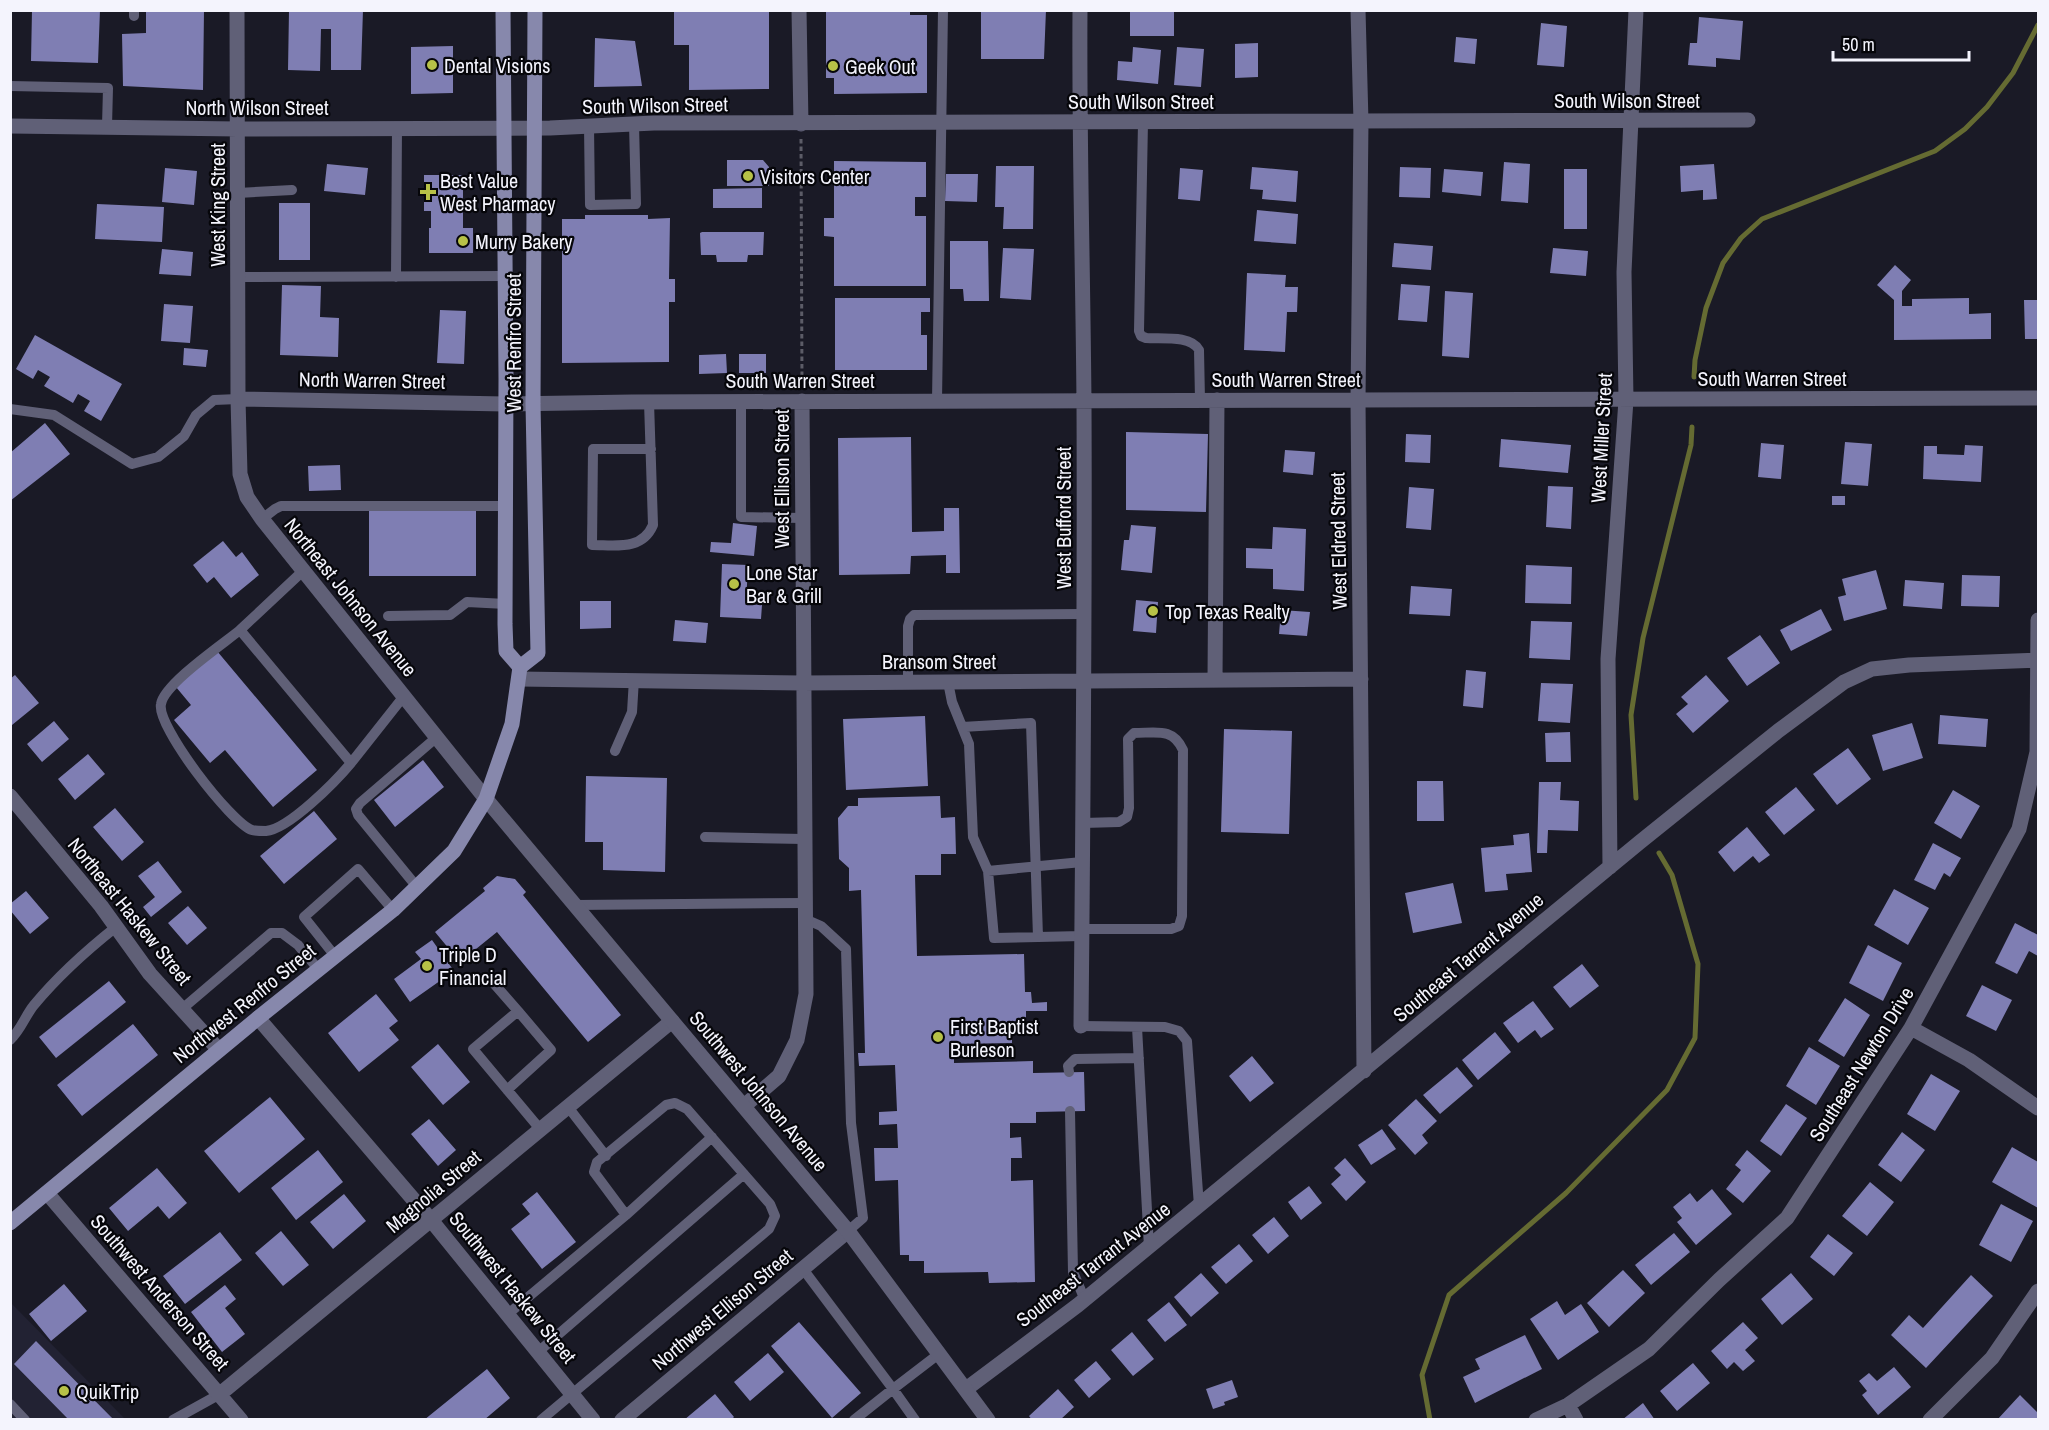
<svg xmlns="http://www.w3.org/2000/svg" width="2049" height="1430" font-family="'Archivo Narrow',sans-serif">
  <rect width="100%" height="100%" fill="#1a1a26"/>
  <!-- built -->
  <path fill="#223" d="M11 1303 125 1419H11Z"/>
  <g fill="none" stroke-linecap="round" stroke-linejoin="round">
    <!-- stream -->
    <path stroke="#656b32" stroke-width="5" d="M1694 377 1695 360 1706 308 1723 263 1741 238 1762 219 1935 151 1965 129 1987 107 2013 73 2038 25
      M1636 798 1631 715 1643 638 1691 445 1692 427
      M1430 1420 1422 1375 1449 1295 1566 1193 1667 1090 1695 1038 1698 964 1672 875 1659 853"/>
  </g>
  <!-- building -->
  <path fill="#7f7eb3" d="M32 10H100L98 63 31 61Z
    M146 10H204L203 90 123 86 122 34 146 33Z
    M289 10H363L361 70H331V29H321L320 71 288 70Z
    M674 10H769V89L689 90V45H674Z
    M826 10H910V15H927V93L834 94V78H826Z
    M981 10H1046L1044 59H981Z
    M1130 10H1174V36H1130Z
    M1699 17 1743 21 1740 60 1716 58V67L1688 65 1690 43H1697Z
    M1541 23 1567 26 1564 67 1537 65Z
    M1456 37 1477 39 1475 64 1454 62Z
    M595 38 635 41 642 86 594 87Z
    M1258 43V77L1235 78V44Z
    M453 46V93L411 94V47Z
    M1133 47 1161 50 1158 84 1117 80 1118 61 1132 62Z
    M1177 47 1204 49 1201 87 1174 85Z
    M727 160H763L769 167V186H727Z
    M834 161 926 162V197H915V216H926V286H834V237L824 236V218H834Z
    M1504 162 1530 164 1528 203 1501 201Z
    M327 164 368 168 365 195 324 191Z
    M1714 164 1717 199 1703 200V190L1681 192 1680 166Z
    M996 166H1034L1033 229H1003L1004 207H995Z
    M1252 167 1298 171 1296 202 1262 199 1263 190 1250 189Z
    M1400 167 1431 168 1430 198 1399 197Z
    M165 168 197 171 194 205 162 202Z
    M1180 168 1203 170 1200 201 1178 199Z
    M1444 169 1483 172 1481 196 1442 192Z
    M1564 169H1587V229H1564Z
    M946 174H978L977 202 945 201Z
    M424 175H463V228H473V253H429V228H431V211H424Z
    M762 188V208H713V189Z
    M279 203H310V260H279Z
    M97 204 164 207 162 242 95 239Z
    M1257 210 1298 214 1296 244 1254 241Z
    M585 215H648V219L670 218 669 279H675V302H669V362L562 363V219H585Z
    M702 232H764L763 255H748L747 262H717L716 255H701L700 233Z
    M950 241H988L989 301H964L963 289H950Z
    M1394 243 1433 246 1431 270 1392 267Z
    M1003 248 1034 249 1031 300 1000 298Z
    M1553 248 1588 251 1586 276 1550 273Z
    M162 249 193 252 191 276 159 274Z
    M1895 265 1911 280 1902 291V306H1912V299L1969 298V314L1991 313V339L1894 340V300L1877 285Z
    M1247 273 1286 275 1285 287H1298L1297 312H1287L1285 352 1244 350Z
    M1401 284 1430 286 1427 322 1398 320Z
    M282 285 321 286 320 317 339 318 338 357 280 355Z
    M1445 291 1473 293 1469 358 1442 356Z
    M835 298H930V312H921V335H927V370H835Z
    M2024 300H2038V339H2025Z
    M164 304 193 306 190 343 161 341Z
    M440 310 466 311 464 364 437 363Z
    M35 335 122 384 101 421 84 411 90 401 78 394 73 403 44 386 50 377 38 370 33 379 16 369Z
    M184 348 208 350 206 367 183 365Z
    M726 354 727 373 699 374V355Z
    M739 354H766V373H739Z
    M45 423 70 454 10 501V453Z
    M1126 432 1208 434 1206 512 1126 510Z
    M1406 434 1431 435 1430 463 1405 462Z
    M911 437 912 532 944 531V508H959L960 573H946V555L911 556 910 574 839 575 838 438Z
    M1501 439 1571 445 1568 473 1499 467Z
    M1845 442 1872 444 1868 486 1841 484Z
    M1761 443 1784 445 1781 479 1758 477Z
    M1965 445 1983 446 1981 482 1923 479 1924 446H1937V454L1964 455Z
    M1285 450 1315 452 1313 475 1283 472Z
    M340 465 341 490 309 491 308 466Z
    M1548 486 1573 487 1571 529 1546 527Z
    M1409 487 1434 489 1431 530 1406 528Z
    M1832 496H1845V505H1832Z
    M476 510V576H369V511Z
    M733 523 757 526 754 556 710 552 711 542 731 543Z
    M1131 525 1156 527 1152 573 1121 570 1124 540H1129Z
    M1273 527 1306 529 1304 591 1273 589V569L1246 568V548L1272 549Z
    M223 541 236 557 242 552 259 575 231 598 214 577 207 583 193 565Z
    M722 564 748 565 746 604 762 605 761 619 720 617Z
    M1526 565 1572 567 1571 604 1525 603Z
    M1876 570 1887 609 1844 621 1838 597 1846 595 1842 579Z
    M1962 575 2000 576 1999 607 1961 606Z
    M1905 580 1944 583 1942 609 1903 606Z
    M1411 586 1452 589 1450 616 1409 614Z
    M1136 600 1158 602 1156 633 1133 631Z
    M580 601H611V628L580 629Z
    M1821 609 1832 630 1791 651 1780 630Z
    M1281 610 1310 612 1307 636 1279 634Z
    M675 620 708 623 706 643 673 641Z
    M1531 621 1572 622 1570 660 1529 658Z
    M1760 635 1780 663 1747 686 1727 658Z
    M217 651 317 770 273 807 225 750 210 763 174 720 191 705 176 687Z
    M1466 670 1486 672 1483 708 1463 706Z
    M15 675 39 703 12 725 10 679Z
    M1706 675 1729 701 1693 733 1676 714 1688 704 1681 697Z
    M1541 683 1573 684 1570 723 1538 721Z
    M1940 715 1988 719 1986 747 1938 744Z
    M925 716 928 786 846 790 843 719Z
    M54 721 69 739 42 762 27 744Z
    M1912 723 1923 758 1883 771 1872 735Z
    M1224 729 1292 731 1289 834 1221 832Z
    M1570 732 1571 762H1546L1545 733Z
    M1848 748 1871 779 1837 805 1813 774Z
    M88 754 105 774 75 800 58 779Z
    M423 760 444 787 395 827 374 800Z
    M586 776 667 778 665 872 603 870V842H585Z
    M1417 781H1443L1444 821H1417Z
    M1539 782H1561L1560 800 1579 801 1578 831 1548 830 1547 853H1537Z
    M1796 787 1815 810 1784 835 1765 812Z
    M1953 790 1980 806 1961 839 1934 823Z
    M940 796 941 818 955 817 956 854H941V875H915L917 956 1024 954 1025 992H1031L1032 1003 1047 1002V1011H1026V1032H1012V1043L954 1044V1063L1033 1061V1073L1084 1072 1085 1111 1036 1112V1123H1010V1138L1021 1137 1022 1158H1011V1181L1033 1180 1035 1282 989 1283 988 1272 924 1273V1261H909V1255H900L898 1180 875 1181 874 1148H898L897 1124 879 1125V1112L897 1111 895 1065 859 1066 858 1053H865L861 890 849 891V868L839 859 838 818 848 806H858V798Z
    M115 808 144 842 122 861 93 827Z
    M314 811 337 839 284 884 260 856Z
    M1747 827 1770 855 1759 863 1753 856 1734 872 1718 852Z
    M1529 833 1532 872 1506 874 1508 890 1485 892 1481 848 1514 845 1513 835Z
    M1933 843 1961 858 1950 877 1944 873 1935 890 1914 880Z
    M158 861 182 892 151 917 143 907 155 897 138 876Z
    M497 876 515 879 526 892 523 895 621 1015 588 1042 497 932 460 962 435 932 485 891 483 888Z
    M1453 883 1462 923 1413 933 1405 893Z
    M1894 889 1929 908 1908 945 1874 925Z
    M26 891 49 918 30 934 10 910V904Z
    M188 906 207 928 187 945 168 923Z
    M2015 923 2038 935V956L2029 951 2017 974 1995 963Z
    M432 940 454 971 410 1002 394 979 421 959 415 952Z
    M1868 945 1902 963 1883 1001 1849 983Z
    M1582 964 1599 986 1570 1008 1553 987Z
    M109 981 126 1002 56 1058 39 1037Z
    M1982 985 2012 1000 1996 1031 1966 1016Z
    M376 994 398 1021 389 1028 399 1040 359 1072 328 1033Z
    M1845 998 1870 1015 1844 1057 1818 1041Z
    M1533 1001 1554 1029 1541 1038 1535 1030 1518 1043 1503 1023Z
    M133 1024 158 1055 82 1116 57 1085Z
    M1495 1032 1511 1052 1478 1080 1462 1060Z
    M438 1044 470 1082 443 1105 411 1067Z
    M1809 1047 1840 1066 1816 1105 1786 1086Z
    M1252 1056 1274 1083 1250 1102 1229 1076Z
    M1457 1067 1473 1086 1440 1114 1423 1095Z
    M1931 1074 1960 1091 1935 1131 1907 1114Z
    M270 1097 305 1139 239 1193 204 1151Z
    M1416 1099 1437 1121 1422 1135 1428 1143 1415 1155 1388 1125Z
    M1786 1104 1807 1118 1781 1156 1760 1141Z
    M429 1119 456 1150 438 1166 411 1134Z
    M1382 1129 1396 1149 1371 1165 1358 1145Z
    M1902 1132 1925 1150 1901 1182 1878 1165Z
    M2012 1147 2038 1162V1208L1992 1182Z
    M318 1150 343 1182 296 1220 271 1188Z
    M1747 1150 1771 1171 1743 1203 1726 1189 1741 1170 1735 1165Z
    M1345 1158 1366 1182 1346 1201 1331 1184 1341 1175 1334 1168Z
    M157 1168 187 1203 169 1219 158 1206 128 1231 109 1208Z
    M1870 1182 1894 1202 1867 1236 1842 1216Z
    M1309 1186 1322 1203 1301 1220 1288 1202Z
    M1712 1189 1732 1214 1696 1245 1677 1222 1682 1218 1673 1207 1690 1193 1697 1202Z
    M537 1192 576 1242 542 1269 511 1229 530 1214 522 1204Z
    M344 1194 366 1221 333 1249 310 1222Z
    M2001 1204 2033 1221 2011 1262 1979 1245Z
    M1274 1217 1289 1236 1268 1254 1252 1235Z
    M281 1231 309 1265 283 1286 255 1253Z
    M220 1232 242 1260 185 1304 163 1276Z
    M1674 1233 1690 1252 1651 1285 1635 1265Z
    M1828 1234 1853 1253 1834 1276 1810 1257Z
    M1239 1244 1253 1261 1226 1284 1211 1267Z
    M1623 1270 1645 1293 1609 1327 1587 1303Z
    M1201 1273 1219 1293 1191 1317 1174 1297Z
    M1791 1273 1813 1299 1782 1325 1761 1299Z
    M1971 1275 1993 1296 1926 1368 1891 1335 1909 1315 1923 1328Z
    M64 1284 87 1311 51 1341 29 1314Z
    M225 1285 236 1299 225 1308 245 1334 222 1352 191 1312Z
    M1557 1301 1565 1315 1581 1304 1599 1332 1558 1360 1530 1319Z
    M1169 1302 1187 1325 1165 1342 1147 1320Z
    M799 1322 861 1393 832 1418 771 1346Z
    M1743 1322 1758 1338 1745 1350 1755 1361 1743 1371 1734 1362 1727 1369 1711 1351Z
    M1132 1332 1154 1359 1133 1376 1111 1350Z
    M1525 1335 1542 1369 1475 1403 1463 1377 1480 1369 1475 1359Z
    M36 1341 114 1420H69L14 1364Z
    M768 1353 784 1372 750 1401 734 1382Z
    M1096 1361 1111 1379 1089 1398 1074 1380Z
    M1693 1363 1710 1383 1677 1411 1660 1391Z
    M1894 1367 1911 1387 1878 1415 1862 1395 1867 1391 1859 1381 1869 1373 1877 1381Z
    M487 1369 510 1398 484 1420H424Z
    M1232 1380 1238 1397 1224 1402 1225 1405 1213 1409 1206 1389Z
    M1058 1389 1074 1407 1060 1420H1032L1029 1416Z
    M715 1394 734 1417 731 1420H684Z
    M2020 1395 2038 1413V1420H1997Z
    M1643 1403 1655 1420H1622Z"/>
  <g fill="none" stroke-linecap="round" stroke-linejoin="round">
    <!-- path -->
    <path stroke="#5c5c67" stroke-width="3" stroke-dasharray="4.5 3" stroke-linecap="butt" d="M801 139 802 385"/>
    <!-- service -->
    <path stroke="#606077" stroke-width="10" d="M134 10V16
      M10 86 108 88 107 126
      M1143 122 1139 331 1141 336 1146 338C1162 339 1191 335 1199 350L1200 400
      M589 126 590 205 636 204 634 124
      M238 193 292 190
      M238 277 504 276
      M396 277 397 127
      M937 401 943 10
      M649 402 653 525C642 551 615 545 592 545L593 449H651
      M741 402V517L802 518
      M10 409 54 415 132 464 158 457 184 436 196 415 214 400 238 399
      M262 519 275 509 281 506H505
      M304 570 240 630 351 763 404 696
      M388 616 450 615 467 602 506 604
      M240 630C223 644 164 684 161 704 156 726 231 823 252 830 255 831 263 831 266 831 289 829 336 781 351 763
      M908 682V626L910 619 914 615 1084 614
      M948 682 952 702 969 744 973 837 988 871 994 938 1082 936
      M962 727 1031 723 1038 937
      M615 751 632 712 634 679
      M705 837 804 839
      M988 871 1082 862
      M417 887 358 815 356 809 360 803 437 737
      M575 905 805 903
      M805 919 821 926 846 949 851 1123 863 1218 848 1231
      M1082 929H1171L1179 926 1182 916 1183 750C1173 727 1156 733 1134 733L1128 739 1129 808 1127 817 1119 822 1083 823
      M335 956 304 917 358 869 393 910
      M489 978 518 1011
      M182 1009 271 933H282L298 945 319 970
      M1081 1026 1165 1027 1179 1031 1187 1041 1199 1206
      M1137 1027 1149 1247
      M10 1040C21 1030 25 1016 34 1005 58 976 87 950 116 927
      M1069 1072 1068 1066 1075 1059 1139 1058
      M507 1090 551 1050 518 1011 473 1049 540 1129
      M568 1107 606 1156
      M1070 1111 1073 1272 1085 1300
      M626 1215 712 1137
      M803 1269 893 1389 940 1353
      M508 1314 626 1215 594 1172 597 1162 666 1105 675 1103 687 1109 770 1204 775 1216 769 1229 541 1420
      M538 1352 744 1174
      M10 1404 25 1420
      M173 1420 220 1394
      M854 1420 893 1389 915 1420"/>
    <!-- minor -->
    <path stroke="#606077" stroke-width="15" d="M237 10 238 399 240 474 247 497 262 519 486 799
      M799 10 801 124
      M1080 10C1079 142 1083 272 1084 404 1085 611 1083 819 1081 1026
      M1358 10 1361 122 1358 400 1364 1071
      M10 126 238 129 550 128 654 123 1748 120
      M238 399 505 404 632 402 2038 398
      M519 679 802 683 1361 679
      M1215 680 1217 400
      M10 796 101 906 150 974 219 1050
      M1610 867 1608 659 1626 400 1624 272 1636 10
      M258 1018 431 1220 593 1420
      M1911 1028 1969 1060 2038 1108
      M744 1106 779 1076 797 1040 806 994 802 401
      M47 1193 241 1420
      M966 1389 1078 1305 1640 842 1778 731 1844 682 1872 669 1909 665 2038 660
      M220 1394 672 1021
      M1568 1405 1576 1420
      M622 1420 848 1231
      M1536 1420 1568 1405 1649 1349 1719 1280 1787 1218 1911 1028 2019 829 2037 752 2038 620
      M1930 1420 1992 1358 2038 1291"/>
    <!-- tertiary -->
    <path stroke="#606077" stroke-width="15" d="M486 799 848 1231 988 1420"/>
    <!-- secondary -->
    <path stroke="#8788ac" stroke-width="15" d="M503 10 506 378 505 624 506 651 520 667
      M10 1223 258 1018 393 910 454 851 486 799 512 724 520 667 538 653 533 404 535 10"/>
  </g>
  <!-- markers -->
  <g fill="#b7c147" stroke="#06060a" stroke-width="2">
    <circle cx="432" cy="65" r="6"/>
    <circle cx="833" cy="66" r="6"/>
    <circle cx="748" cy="176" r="6"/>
    <path d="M425 183h6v6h6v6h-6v6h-6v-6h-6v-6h6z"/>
    <circle cx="463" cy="241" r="6"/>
    <circle cx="734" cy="584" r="6"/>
    <circle cx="1153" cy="611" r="6"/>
    <circle cx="427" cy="966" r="6"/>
    <circle cx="938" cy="1037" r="6"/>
    <circle cx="64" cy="1391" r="6"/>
  </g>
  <g text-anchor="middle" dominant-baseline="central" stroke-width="4.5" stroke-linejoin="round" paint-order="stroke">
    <!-- poi labels -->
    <g font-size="20" fill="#f4f4fd" stroke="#06060a" text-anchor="start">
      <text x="444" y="65">Dental Visions</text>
      <text x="845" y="66">Geek Out</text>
      <text x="760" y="176">Visitors Center</text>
      <text x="440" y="180">Best Value<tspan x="440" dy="23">West Pharmacy</tspan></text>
      <text x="475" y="241">Murry Bakery</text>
      <text x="746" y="572">Lone Star<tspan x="746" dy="23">Bar &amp; Grill</tspan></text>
      <text x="1165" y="611">Top Texas Realty</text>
      <text x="439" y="954">Triple D<tspan x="439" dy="23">Financial</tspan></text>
      <text x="950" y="1026">First Baptist<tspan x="950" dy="23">Burleson</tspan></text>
      <text x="76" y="1391">QuikTrip</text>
    </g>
    <!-- street labels -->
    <g font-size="20" fill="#f4f4fd" stroke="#06060a">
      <text x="1627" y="100">South Wilson Street</text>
      <text x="1141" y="101">South Wilson Street</text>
      <text transform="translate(655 105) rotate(-1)">South Wilson Street</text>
      <text x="257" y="107">North Wilson Street</text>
      <text transform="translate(217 205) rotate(-90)">West King Street</text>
      <text transform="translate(513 343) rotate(-90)">West Renfro Street</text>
      <text x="1772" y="378">South Warren Street</text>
      <text x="1286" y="379">South Warren Street</text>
      <text transform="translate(372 380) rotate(1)">North Warren Street</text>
      <text x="800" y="380">South Warren Street</text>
      <text transform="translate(1601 438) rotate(-87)">West Miller Street</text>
      <text transform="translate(781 479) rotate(-90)">West Ellison Street</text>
      <text transform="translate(1063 518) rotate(-90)">West Bufford Street</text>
      <text transform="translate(1338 541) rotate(-91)">West Eldred Street</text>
      <text transform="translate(351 597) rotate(51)">Northeast Johnson Avenue</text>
      <text x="939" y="661">Bransom Street</text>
      <text transform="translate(130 911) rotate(51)">Northeast Haskew Street</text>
      <text transform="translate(1468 957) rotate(-40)">Southeast Tarrant Avenue</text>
      <text transform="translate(244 1003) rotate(-39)">Northwest Renfro Street</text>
      <text transform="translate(1861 1064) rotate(-58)">Southeast Newton Drive</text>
      <text transform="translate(759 1091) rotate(50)">Southwest Johnson Avenue</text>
      <text transform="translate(433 1191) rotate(-40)">Magnolia Street</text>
      <text transform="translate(1093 1264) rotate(-38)">Southeast Tarrant Avenue</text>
      <text transform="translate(513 1287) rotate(51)">Southwest Haskew Street</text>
      <text transform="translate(160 1292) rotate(49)">Southwest Anderson Street</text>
      <text transform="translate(722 1309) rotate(-40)">Northwest Ellison Street</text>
    </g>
  </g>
  <!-- border -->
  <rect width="2049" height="1430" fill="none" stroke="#f4f4fd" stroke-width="24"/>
  <!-- scale -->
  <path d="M1833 51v9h136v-9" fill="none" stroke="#f4f4fd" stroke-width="3"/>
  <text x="1842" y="51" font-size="18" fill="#f4f4fd" stroke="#06060a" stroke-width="4.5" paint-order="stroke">50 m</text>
</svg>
